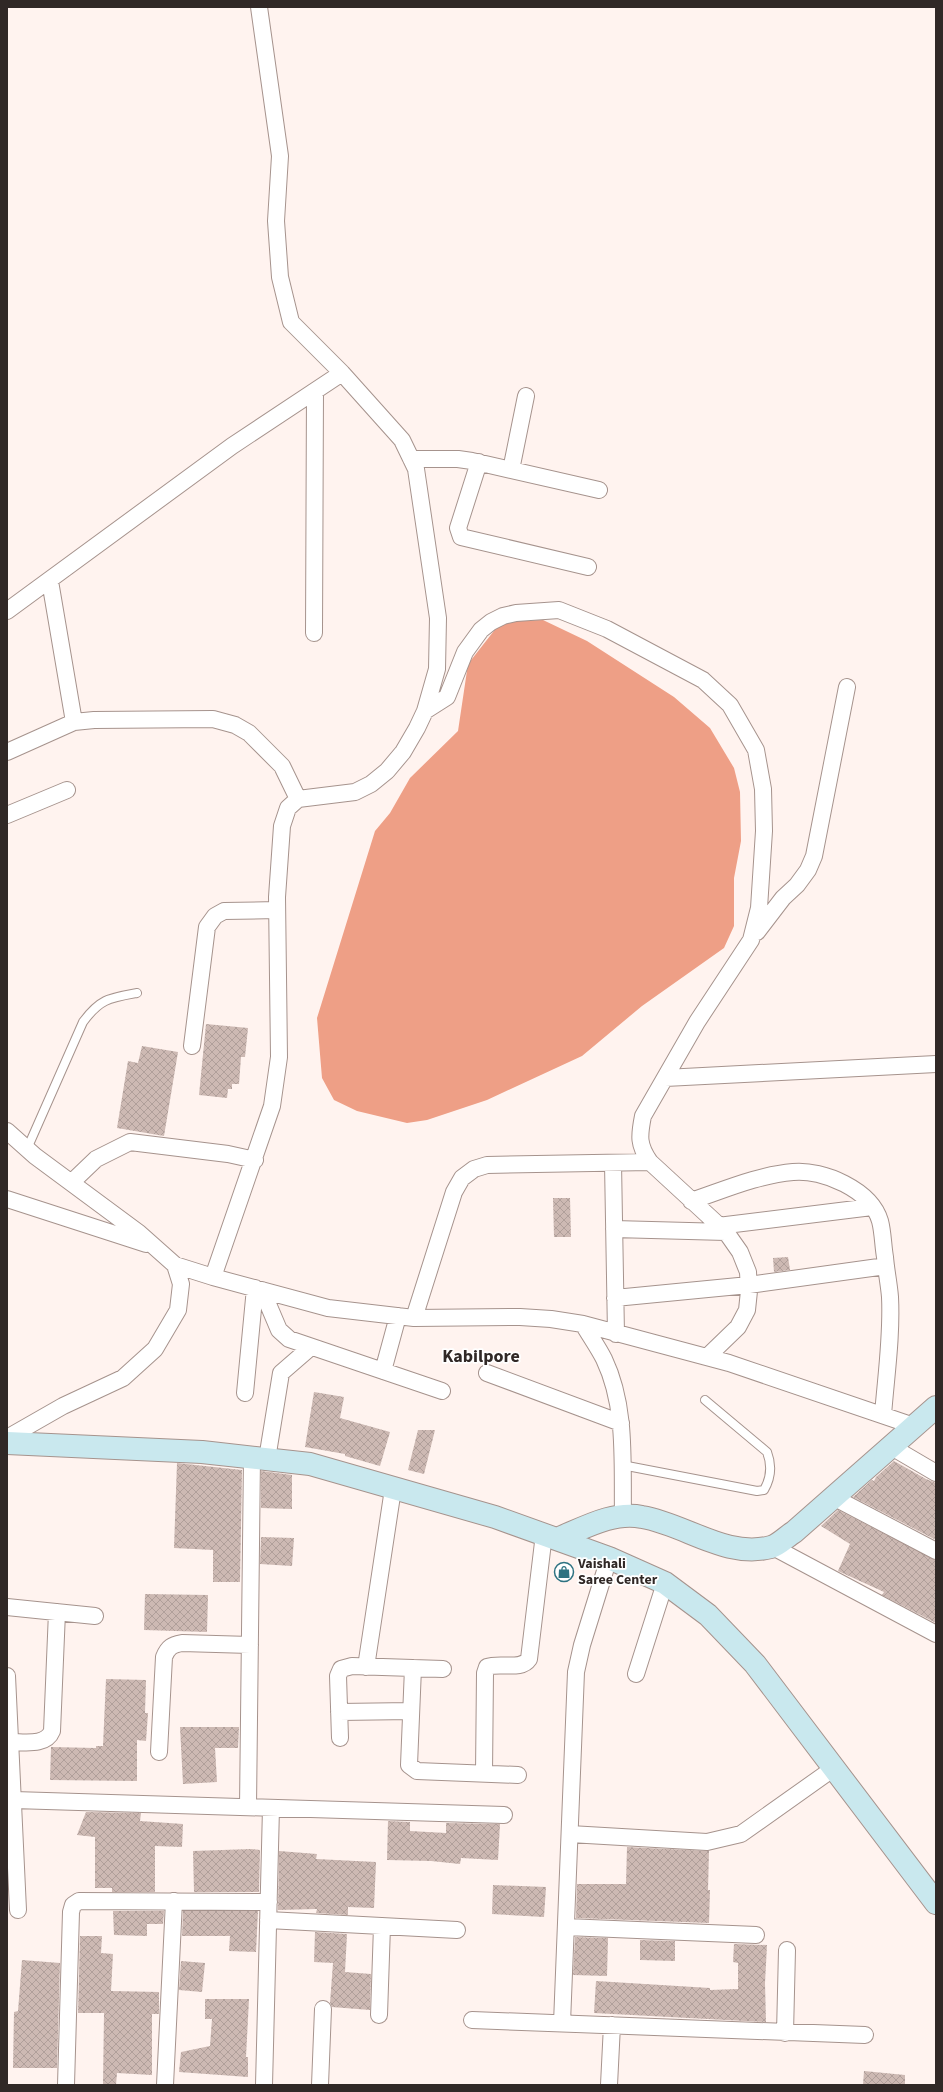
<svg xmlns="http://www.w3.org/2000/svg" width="943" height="2092" font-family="'Source Sans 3',sans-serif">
  <defs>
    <pattern id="building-cross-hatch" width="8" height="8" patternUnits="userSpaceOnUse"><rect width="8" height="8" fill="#cdb9b3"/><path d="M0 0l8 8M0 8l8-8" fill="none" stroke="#b09f9a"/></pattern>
  </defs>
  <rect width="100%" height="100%" fill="#fff3ef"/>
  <!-- water -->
  <path fill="#ee9f86" d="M543 620 587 641 674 697 710 728 734 768 740 792 741 841 734 878V926L724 948 642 1006 582 1056 487 1100 427 1120 407 1123 357 1111 334 1100 322 1078 317 1018 375 831 390 813 410 778 458 731 468 664 497 627 508 621Z"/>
  <!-- building -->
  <path fill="url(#building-cross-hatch)" d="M206 1024 248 1028 245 1057H241L239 1084H232V1089H228L227 1098 199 1095Z
    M142 1046 178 1052 164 1136 117 1128 128 1061 138 1063Z
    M553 1198H570L571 1237H554Z
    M788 1257 790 1270 774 1272 773 1258Z
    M314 1392 344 1397 340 1418 390 1432 380 1466 345 1456V1454L305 1447Z
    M418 1430H435L424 1474 408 1470Z
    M894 1461 926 1479 936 1483V1540L853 1497 872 1480 874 1481 876 1477Z
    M177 1463 242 1470 240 1582H213V1550L174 1548Z
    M261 1471 292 1475V1509L261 1508Z
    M838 1510 936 1560V1623L882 1595 884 1592 838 1571 850 1544 821 1526Z
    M261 1537 294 1538 292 1566 260 1564Z
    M145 1594 208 1595 207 1632 144 1630Z
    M106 1679 146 1680 145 1713H148L146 1741 137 1740V1781L50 1780 51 1747 96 1748V1746H103Z
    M180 1727H239L238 1748H215L217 1782 183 1784Z
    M86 1812 141 1813 140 1821 183 1824 182 1847 155 1846V1892H112V1888H95V1837L77 1835Z
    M388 1821 410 1822V1831L446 1833V1823L500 1824 498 1860 461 1858 460 1864 431 1861 387 1860Z
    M627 1847 709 1851 708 1890H710L709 1923 576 1918 577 1884H626Z
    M251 1849 260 1850 259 1892H194L193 1851Z
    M279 1851 317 1854 316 1859 376 1862 374 1908 348 1907V1915L316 1913 317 1909 278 1910Z
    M493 1885 546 1887 544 1917 492 1914Z
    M113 1911H164L163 1924H147V1936L114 1935Z
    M183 1911H258L256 1952 229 1951 230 1936H182Z
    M315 1932 347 1934 345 1972 371 1974 370 2010 332 2007 330 2003 333 1963 314 1962Z
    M80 1936H102L101 1953 113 1954 111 1991 159 1992V2014H152V2075L117 2073 116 2085H103L104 2013H78Z
    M575 1937 608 1938 607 1976 573 1975Z
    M640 1940 675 1941V1961L640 1960Z
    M734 1944 767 1945 765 1983 766 2022 594 2013 596 1981 710 1988V1990L738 1989V1963L733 1962Z
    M22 1960 60 1963 57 2068H13L14 2012 18 2011Z
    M181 1961 205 1963 202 1992 179 1990Z
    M205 1999H249L246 2057H248V2077L179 2072 181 2052 210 2046 212 2019H205Z
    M864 2071 905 2075V2085H863Z"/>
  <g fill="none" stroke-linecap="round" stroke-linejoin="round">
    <!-- lane casing -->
    <g stroke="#a6938d" stroke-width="10">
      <path id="lane" d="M27 1149 83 1022C100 999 109 998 137 993
        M622 1465 757 1491 764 1490C771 1478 772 1465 767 1452L705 1400"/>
    </g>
    <!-- street casing -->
    <g stroke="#a6938d" stroke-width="18">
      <path id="street" d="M411 459H458L472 461 599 490
        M479 462 458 528 461 537 588 567
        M511 470 526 396
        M50 581 74 722
        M7 611 232 446 342 373
        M314 633 315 391
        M425 711 447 697 465 652 481 630 491 622 503 616 516 613 559 610 607 629 703 680 730 705 756 750 763 789 764 831 759 908 751 940 697 1022 643 1116C639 1136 638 1145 650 1162L726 1232 740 1252 748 1272 749 1291 747 1310 738 1327 707 1357
        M7 752 74 722 94 720 213 719 235 725 249 733 282 766 298 799
        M7 815 67 790
        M757 932 783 898 797 885 808 870 814 856 847 687
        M192 1046 207 927 215 916 224 911 277 910
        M665 1078 936 1064
        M7 1131 35 1156 139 1233 175 1265 181 1284 178 1310 155 1349 123 1378 63 1406 7 1438
        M613 1163 616 1334
        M72 1182 96 1159 130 1142 228 1154 255 1160
        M7 1199 146 1244
        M691 1201C724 1190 758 1175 793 1172 823 1169 871 1190 880 1221 883 1232 883 1246 885 1257 886 1270 889 1284 890 1297 892 1336 886 1376 883 1415
        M718 1226 872 1207
        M614 1229 726 1232
        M175 1265 213 1277 328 1308 414 1318 520 1317 551 1319 583 1324 729 1363 914 1426
        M213 1277 272 1106 279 1057 277 897 282 826 288 808 298 799 355 792 371 784 387 771 403 752 417 728 425 711 437 669 438 618 416 469 402 440 342 373 291 322 280 277 276 221 280 156 259 7
        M262 1290 279 1330 289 1339 442 1391
        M615 1298 749 1285 886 1266
        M414 1318 454 1192 462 1178 474 1169 487 1165 650 1162
        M583 1324C590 1336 598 1347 604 1359 627 1407 622 1463 623 1516
        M383 1371 398 1316
        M487 1373 621 1423
        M245 1393 255 1288
        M890 1446 936 1473
        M267 1459 281 1373 311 1347
        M833 1497 936 1551
        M773 1547 936 1634
        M7 1607 95 1616
        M366 1667 393 1489
        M413 1668 409 1765 417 1771 518 1775
        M636 1674 665 1583
        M7 1676 18 1910
        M339 1712 411 1711
        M340 1738 338 1676 341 1669 352 1666 443 1669
        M11 1742C25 1742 46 1746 52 1731L57 1612
        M159 1752 164 1657C168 1647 172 1645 182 1643L250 1645
        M484 1773 485 1673 487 1667C500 1662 521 1671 529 1659L544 1534
        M14 1800 504 1815
        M248 1807 252 1457
        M570 1834 707 1842 741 1834 834 1768
        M268 1920 457 1930
        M566 1927 756 1935
        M379 2015 382 1926
        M472 2020 865 2035
        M562 2023 576 1672 582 1645 609 1558
        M785 2033 787 1950
        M66 2085 71 1912 73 1905 79 1901 269 1902
        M165 2085 174 1901
        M264 2085 271 1808
        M320 2085 323 2009
        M609 2085 612 2025"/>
    </g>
    <!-- secondary casing -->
    <g stroke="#a6938d" stroke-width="24">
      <path id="secondary" d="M7 1443 202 1452 310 1464 495 1517 609 1558 665 1583 708 1615 755 1664 936 1903
        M557 1539C584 1528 613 1511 642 1517 685 1524 726 1559 771 1547 779 1545 787 1536 794 1532L936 1407"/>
    </g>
    <!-- lane -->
    <use href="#lane" stroke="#fff" stroke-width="8"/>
    <!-- street -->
    <use href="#street" stroke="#fff" stroke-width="16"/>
    <!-- secondary -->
    <use href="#secondary" stroke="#c9e8ee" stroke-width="22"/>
  </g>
  <!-- icons -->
  <defs>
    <g id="shop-ring" transform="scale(1)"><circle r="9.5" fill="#fff" stroke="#2d7281" stroke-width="1.5"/><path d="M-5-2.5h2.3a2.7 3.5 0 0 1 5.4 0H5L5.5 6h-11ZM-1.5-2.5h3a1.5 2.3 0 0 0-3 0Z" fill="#2d7281"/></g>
  </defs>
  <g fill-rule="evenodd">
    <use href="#shop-ring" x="564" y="1572"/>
  </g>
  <g text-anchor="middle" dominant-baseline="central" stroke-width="3.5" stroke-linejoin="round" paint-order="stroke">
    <!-- poi labels -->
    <g font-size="14" font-weight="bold" fill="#302826" stroke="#fff" text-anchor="start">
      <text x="578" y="1564">Vaishali<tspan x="578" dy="16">Saree Center</tspan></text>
    </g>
    <!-- district labels -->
    <g font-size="18" font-weight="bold" fill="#302826" stroke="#fff">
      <text x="481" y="1356">Kabilpore</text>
    </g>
  </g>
  <!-- border -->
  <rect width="943" height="2092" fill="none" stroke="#302826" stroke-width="16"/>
</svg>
